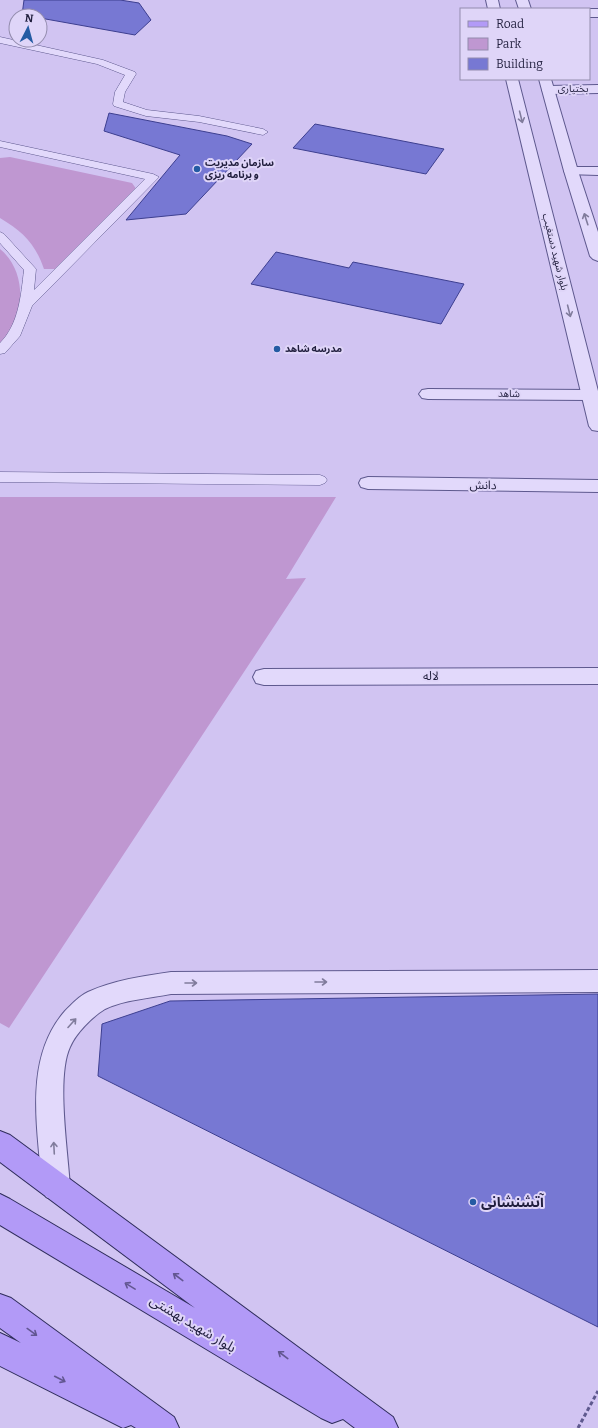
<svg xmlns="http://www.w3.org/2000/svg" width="598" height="1428" font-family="Bitter,'Noto Sans Arabic',serif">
  <rect width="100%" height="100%" fill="#d1c4f2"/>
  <!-- green -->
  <path fill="#bf97d1" d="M10 157 132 183 137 190 56 269H44C35 243 23 232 0 218V158Z
    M0 249C29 273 25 321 0 346Z
    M0 497H336L286 579 306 578 9 1028 0 1023Z"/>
  <!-- building -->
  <path fill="#7778d3" stroke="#3d3f90" d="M24 0H120L139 3 151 20 135 35 40 18V16L22 15Z
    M109 113 227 136 252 144 186 214 126 220 180 155 104 131Z
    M315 124 444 149 426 174 293 148Z
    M276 252 349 268 353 262 464 284 441 324 251 284Z
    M598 994V1327L98 1076 102 1024 170 1001Z"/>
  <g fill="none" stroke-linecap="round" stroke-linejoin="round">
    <!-- service casing -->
    <g stroke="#5e598e" stroke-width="1">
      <path id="service" d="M0 37 103 60 135 72 136 74 125 92 123 102 147 110 199 116 263 129 268 132 263 135 199 122 146 116 114 106 113 104 115 92 125 75 97 64 0 43Z
        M0 141 153 174 159 177 32 306 20 336 5 353 0 354V343C19 324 21 295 24 270L0 243V232L4 234 36 269 34 290 145 179 0 147Z
        M0 472 320 475 325 477 327 480 325 483 320 485 0 482Z"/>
    </g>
    <!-- minor casing -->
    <g stroke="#5e598e" stroke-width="2">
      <path id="minor" d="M589 9H598V17H589Z
        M598 85V93L549 94 544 93 542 90 544 87 549 86Z
        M571 167H598V175L566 174 564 171 566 168Z
        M428 389 590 390 596 391 598 396 596 399 590 400 428 399 422 398 419 394 422 390Z
        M368 477 598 480V492L368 489 361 487 359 483 361 479Z
        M598 668V684L264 685 256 683 253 677 256 671 264 669Z
        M598 970V992L171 994C151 998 123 1000 105 1009 92 1017 76 1033 70 1047 56 1077 68 1152 70 1187L66 1197 56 1201 46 1197 42 1187C38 1128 23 1059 65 1011 72 1004 79 996 88 992 114 980 143 976 171 972Z"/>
    </g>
    <!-- tertiary casing -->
    <g stroke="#5e598e" stroke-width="2">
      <path id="tertiary" d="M486 0H498L500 9H488Z
        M516 0H528L531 9H519Z
        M506 79H518L598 391V431L592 430 589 426Z
        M539 79H551L578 171 598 232V261L593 259 590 256 564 171Z"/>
    </g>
    <!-- primary casing -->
    <g stroke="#2f2d5c" stroke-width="2">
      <path id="primary" d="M0 1131 10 1135 393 1417 398 1428H355L343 1419 332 1423 321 1418 0 1225V1194L10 1199 195 1308 0 1162Z
        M0 1294 11 1298 174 1417 179 1428H136L131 1425 123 1428 0 1366V1333L21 1343 0 1328Z"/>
    </g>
    <!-- path -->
    <path stroke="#5e598e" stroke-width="3" stroke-dasharray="4 2.5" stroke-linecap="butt" d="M578 1428 598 1391"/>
    <!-- service -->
    <use href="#service" fill="#e2d9fb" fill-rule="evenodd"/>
    <!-- minor -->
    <use href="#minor" fill="#e2d9fb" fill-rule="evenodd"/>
    <!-- tertiary -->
    <use href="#tertiary" fill="#e2d9fb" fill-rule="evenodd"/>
    <!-- primary -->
    <use href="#primary" fill="#b29af7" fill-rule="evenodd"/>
  </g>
  <!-- one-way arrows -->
  <defs><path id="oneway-shaft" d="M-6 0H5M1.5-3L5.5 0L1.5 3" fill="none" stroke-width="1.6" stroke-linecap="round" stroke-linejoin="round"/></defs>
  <g stroke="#817c9c">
    <use href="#oneway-shaft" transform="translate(521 117) rotate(76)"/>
    <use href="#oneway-shaft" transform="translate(586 219) rotate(-108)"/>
    <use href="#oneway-shaft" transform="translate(569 311) rotate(76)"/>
    <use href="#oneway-shaft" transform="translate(321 982)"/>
    <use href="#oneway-shaft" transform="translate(191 983)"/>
    <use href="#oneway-shaft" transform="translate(72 1023) rotate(-48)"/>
    <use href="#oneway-shaft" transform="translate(54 1148) rotate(-93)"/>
  </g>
  <g stroke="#625691">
    <use href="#oneway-shaft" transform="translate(178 1277) rotate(-143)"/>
    <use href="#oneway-shaft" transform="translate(130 1286) rotate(-149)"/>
    <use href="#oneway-shaft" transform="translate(32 1332) rotate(36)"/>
    <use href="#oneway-shaft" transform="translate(283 1355) rotate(-143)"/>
    <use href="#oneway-shaft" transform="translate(60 1379) rotate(27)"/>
  </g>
  <!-- markers -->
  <g fill="#245ba3" stroke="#dfd5f8" stroke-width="1.5">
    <circle cx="197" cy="169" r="4"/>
    <circle cx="277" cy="349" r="4"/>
    <circle cx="473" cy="1202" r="4"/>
  </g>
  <g text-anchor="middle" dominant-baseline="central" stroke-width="4" stroke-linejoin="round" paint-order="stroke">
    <!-- far-street labels -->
    <g font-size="10" fill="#201e3d" stroke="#dfd5f8">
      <text x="573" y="89">بختیاری</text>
      <text transform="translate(555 252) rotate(76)">بلوار شهید دستغیب</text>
      <text transform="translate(509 394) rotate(1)">شاهد</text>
    </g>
    <!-- far-poi labels -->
    <g font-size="10" font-weight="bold" fill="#201e3d" stroke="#dfd5f8" text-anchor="start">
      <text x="205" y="163">سازمان مدیریت<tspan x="205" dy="12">و برنامه ریزی</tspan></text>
      <text x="285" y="349">مدرسه شاهد</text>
    </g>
    <!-- street labels -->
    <g font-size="12" fill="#201e3d" stroke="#dfd5f8">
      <text transform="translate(483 485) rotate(1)">دانش</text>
      <text x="431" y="676">لاله</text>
    </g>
    <!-- near-poi labels -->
    <g font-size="14" font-weight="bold" fill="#201e3d" stroke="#dfd5f8" text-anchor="start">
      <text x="481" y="1202">آتشنشانی</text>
    </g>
    <!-- near-street labels -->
    <g font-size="14" fill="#201e3d" stroke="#dfd5f8">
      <text transform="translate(193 1324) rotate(31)">بلوار شهید بهشتی</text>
    </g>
  </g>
  <!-- legend -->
  <rect x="460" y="8" width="130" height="72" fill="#dfd5f8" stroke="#938cad"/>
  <rect x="468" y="21" width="20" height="6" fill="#b29af7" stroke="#938cad"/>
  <text x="496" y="28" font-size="12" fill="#201e3d">Road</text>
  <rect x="468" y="38" width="20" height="12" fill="#bf97d1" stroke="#938cad"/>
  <text x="496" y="48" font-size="12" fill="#201e3d">Park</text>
  <rect x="468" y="58" width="20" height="12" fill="#7778d3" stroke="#938cad"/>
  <text x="496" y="68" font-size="12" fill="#201e3d">Building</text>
  <!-- north arrow -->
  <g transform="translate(28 28) rotate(6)"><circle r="19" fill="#dfd5f8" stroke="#938cad"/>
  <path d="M0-3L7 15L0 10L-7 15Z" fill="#245ba3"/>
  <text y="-6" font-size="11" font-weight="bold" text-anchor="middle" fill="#201e3d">N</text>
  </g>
</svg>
